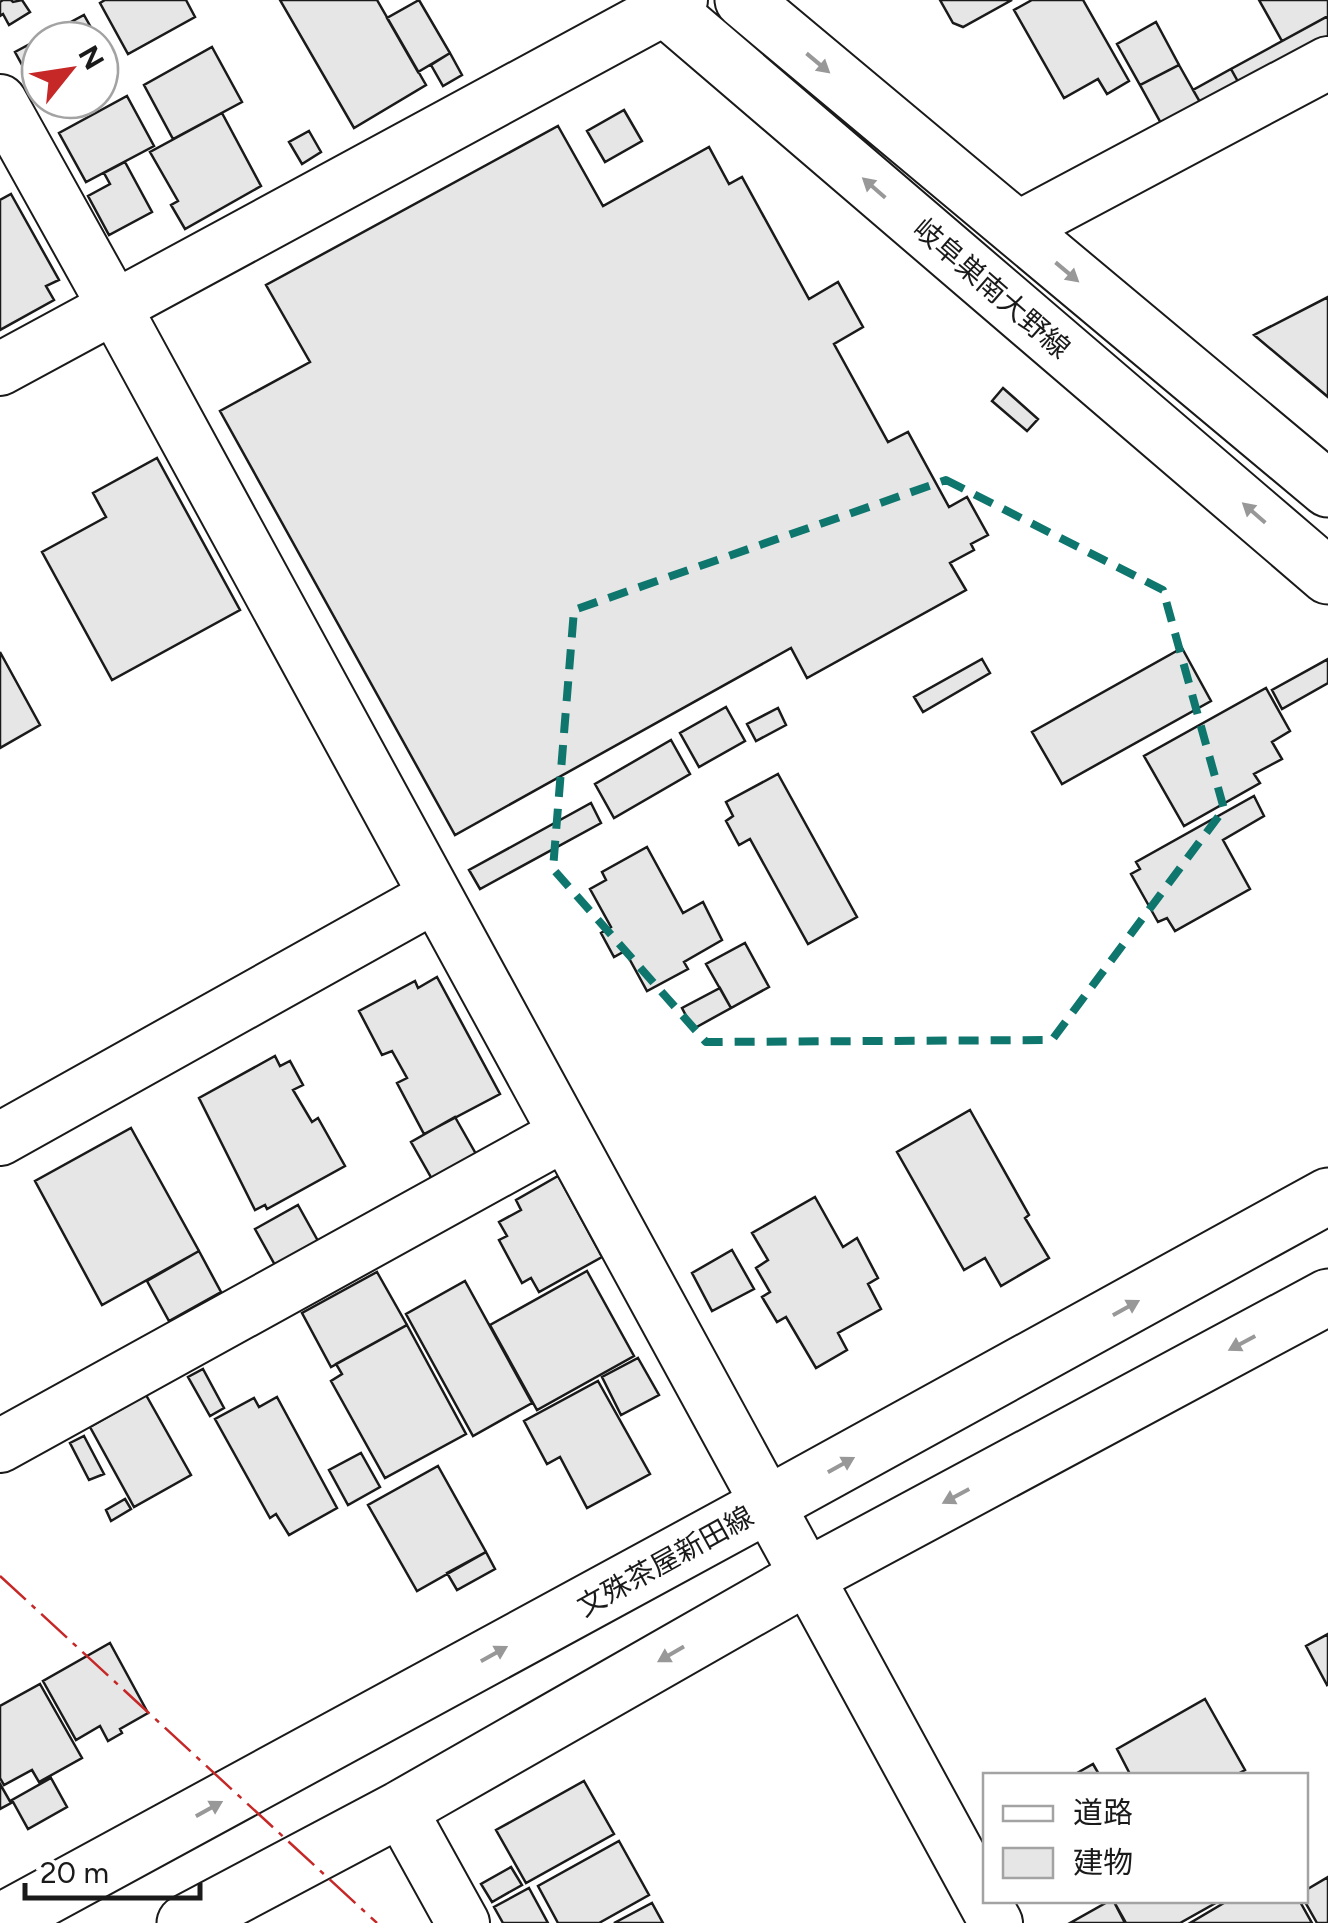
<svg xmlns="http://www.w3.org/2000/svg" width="1328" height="1923" font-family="Figtree,'Noto Sans JP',sans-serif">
  <rect width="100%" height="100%" fill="#fff"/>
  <!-- building -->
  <path fill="#e6e6e6" stroke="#1a1a1a" stroke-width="2.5" d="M3 0H11L13 2 22 0 30 12 9 25 3 14 0 16V2Z
    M105 0H186L195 17 128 54 100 3Z
    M280 0H377L426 85 354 128Z
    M419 0 450 53 418 72 387 18Z
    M940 0H1012L963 27 953 23Z
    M1032 0H1083L1129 81 1107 94 1098 79 1064 98 1014 10Z
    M1259 0H1328V16L1282 41Z
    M84 15 98 40H40V98L15 52Z
    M1328 16V41L1241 87 1231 69Z
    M1156 22 1179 65 1140 85 1117 44Z
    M100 44 113 68 100 74Z
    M212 47 242 102 173 139 144 85Z
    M450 53 462 75 443 86 431 65Z
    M1179 65 1201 104 1162 125 1140 85Z
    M1231 69 1241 87 1204 109 1193 90Z
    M127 96 154 146 86 182 59 133Z
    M624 110 642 141 605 162 587 131Z
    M222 113 261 186 185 229 171 205 178 201 150 152Z
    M558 126 603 206 709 147 729 184 742 177 809 299 838 282 863 327 834 344 888 442 908 432 949 507 967 497 988 535 971 544 974 550 950 563 966 590 807 678 791 648 455 835 220 411 310 362 266 285Z
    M309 131 321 152 302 164 289 142Z
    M125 162 152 212 109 235 88 196 110 184 104 173Z
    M11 194 59 280 46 286 54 300 0 330V200Z
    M1328 297V397L1254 335Z
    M1003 388 1038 419 1027 431 992 401Z
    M157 458 240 610 112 680 42 552 106 517 93 493Z
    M1182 648 1211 701 1062 784 1032 732Z
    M0 652 40 725 0 748Z
    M982 659 990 673 923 712 914 697Z
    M1328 659V683L1282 709 1272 690Z
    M1266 688 1290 731 1272 742 1282 759 1254 774 1260 783 1184 826 1144 756Z
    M726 707 745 741 699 767 680 733Z
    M778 708 786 725 756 741 747 724Z
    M671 740 690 774 614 818 595 784Z
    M778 774 857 917 808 944 750 839 739 845 726 821 733 816 726 802Z
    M1254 796 1264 816 1223 840 1250 889 1175 931 1167 918 1158 922 1131 874 1140 869 1136 862Z
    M591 803 601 823 480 889 469 870Z
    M647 847 683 913 703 902 722 940 684 962 688 969 647 991 625 951 614 957 601 933 611 927 590 889 606 880 602 872Z
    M745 943 769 987 731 1008 706 964Z
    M437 977 500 1094 424 1134 397 1083 407 1078 392 1051 382 1055 359 1011 415 981 418 988Z
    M720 988 731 1008 693 1029 682 1008Z
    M275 1056 280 1066 290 1061 303 1085 293 1090 312 1122 318 1118 345 1166 267 1209 265 1205 255 1210 199 1098Z
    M970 1110 1029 1215 1025 1218 1049 1258 1001 1286 985 1258 964 1270 897 1152Z
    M455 1117 476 1154 432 1179 411 1142Z
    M131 1128 199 1251 102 1305 35 1181Z
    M558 1176 602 1257 539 1292 531 1278 522 1283 499 1240 507 1236 499 1222 521 1210 516 1200Z
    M815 1197 843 1247 857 1238 878 1278 868 1284 881 1309 838 1333 847 1350 816 1368 786 1317 777 1322 762 1297 770 1292 756 1268 768 1260 752 1233Z
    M298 1205 318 1241 275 1265 255 1229Z
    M732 1250 754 1289 712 1311 692 1273Z
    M199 1251 221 1292 169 1321 147 1281Z
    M587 1271 634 1356 537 1410 490 1325Z
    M377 1272 407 1325 331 1367 302 1313Z
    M465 1281 532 1403 473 1436 406 1314Z
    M407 1325 466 1434 385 1478 331 1381 342 1374 336 1364Z
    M638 1358 659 1395 621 1415 602 1377Z
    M203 1369 224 1408 210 1416 188 1377Z
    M598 1381 650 1474 587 1508 560 1457 547 1464 524 1421Z
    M146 1395 191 1475 134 1507 90 1427Z
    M277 1397 337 1508 289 1535 276 1514 270 1518 215 1419 254 1398 259 1407Z
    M84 1436 104 1474 89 1480 70 1443Z
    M361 1453 380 1487 348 1505 329 1470Z
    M438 1466 486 1552 417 1591 368 1505Z
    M125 1499 131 1509 111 1521 106 1510Z
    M486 1552 495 1569 457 1590 447 1573Z
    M1328 1634V1684L1327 1685 1306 1646Z
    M110 1643 148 1713 120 1729 122 1733 108 1741 100 1726 76 1740 43 1681Z
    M40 1684 82 1758 39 1782 32 1770 4 1785 0 1778V1706Z
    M1205 1699 1245 1770 1234 1776H1131L1117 1749Z
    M1093 1764 1100 1776H1072Z
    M51 1778 67 1807 28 1829 12 1800Z
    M584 1781 614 1834 526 1883 496 1830Z
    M0 1784 11 1803 0 1809Z
    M619 1841 649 1895 599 1923H558L538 1886Z
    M511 1867 522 1885 492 1902 481 1884Z
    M1328 1877V1923H1317L1304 1900 1306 1890Z
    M529 1888 548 1923H503L494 1907Z
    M1111 1900H1113L1126 1923H1070Z
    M1113 1900H1221L1180 1923H1125Z
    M1229 1900H1299L1312 1923H1190Z
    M652 1903 663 1923H614Z"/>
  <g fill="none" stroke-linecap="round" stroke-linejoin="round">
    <!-- street casing -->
    <g stroke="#1a1a1a" stroke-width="56">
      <path id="street" d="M0 101 114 306 996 1923
        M1016 229 1328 63
        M0 369 681 0
        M0 1139 435 896
        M0 1446 565 1134
        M400 1809 463 1923"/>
    </g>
    <!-- secondary casing -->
    <g stroke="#1a1a1a" stroke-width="59">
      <path id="secondary" d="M0 1922 767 1505 1328 1196
        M185 1923 400 1809 808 1576 1328 1297"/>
    </g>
    <!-- primary casing -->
    <g stroke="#1a1a1a" stroke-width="59">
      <path id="primary" d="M656 0 1328 576
        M743 0 1328 489"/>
    </g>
    <!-- street -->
    <use href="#street" stroke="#fff" stroke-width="52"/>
    <!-- secondary -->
    <use href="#secondary" stroke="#fff" stroke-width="55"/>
    <!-- primary -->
    <use href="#primary" stroke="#fff" stroke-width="55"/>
    <!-- power -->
    <path stroke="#c62828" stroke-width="2.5" stroke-dasharray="35 8 5 8" stroke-linecap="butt" d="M0 1576 377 1923"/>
  </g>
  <!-- one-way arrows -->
  <defs><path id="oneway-solid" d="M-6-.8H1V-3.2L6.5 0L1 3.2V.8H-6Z" transform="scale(2.5)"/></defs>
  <g fill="#989898">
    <use href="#oneway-solid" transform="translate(818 63) rotate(40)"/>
    <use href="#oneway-solid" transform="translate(874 188) rotate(-139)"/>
    <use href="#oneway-solid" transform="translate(1067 272) rotate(40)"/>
    <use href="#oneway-solid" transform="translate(1254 513) rotate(-139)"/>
    <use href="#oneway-solid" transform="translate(1126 1308) rotate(-29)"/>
    <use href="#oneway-solid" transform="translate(1242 1343) rotate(152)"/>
    <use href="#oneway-solid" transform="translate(841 1465) rotate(-29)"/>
    <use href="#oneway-solid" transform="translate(956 1496) rotate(152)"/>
    <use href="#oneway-solid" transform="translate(494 1654) rotate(-29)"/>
    <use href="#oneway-solid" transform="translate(671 1654) rotate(150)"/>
    <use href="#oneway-solid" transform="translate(209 1809) rotate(-29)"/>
  </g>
  <!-- marked area -->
  <path fill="none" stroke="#0f766e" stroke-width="8" stroke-dasharray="20 12" stroke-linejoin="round" d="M946 480 1163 590 1224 809 1052 1040 706 1042 553 869 574 610Z"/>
  <g text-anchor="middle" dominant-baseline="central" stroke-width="8" stroke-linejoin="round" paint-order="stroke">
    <!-- street labels -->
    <g font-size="28" fill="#1a1a1a" stroke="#fff">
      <text transform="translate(992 288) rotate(41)">岐阜巣南大野線</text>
      <text transform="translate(665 1561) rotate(-29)">文殊茶屋新田線</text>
    </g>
  </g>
  <!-- legend -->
  <rect x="983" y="1773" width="325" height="130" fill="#ffffff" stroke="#a3a3a3" stroke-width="2.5"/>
  <rect x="1003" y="1806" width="50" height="15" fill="#ffffff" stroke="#a3a3a3" stroke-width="2.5"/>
  <text x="1073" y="1823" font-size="30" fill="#1a1a1a">道路</text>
  <rect x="1003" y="1848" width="50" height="30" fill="#e6e6e6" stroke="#a3a3a3" stroke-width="2.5"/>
  <text x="1073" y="1873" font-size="30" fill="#1a1a1a">建物</text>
  <!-- north arrow -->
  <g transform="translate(70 70) rotate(60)"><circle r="48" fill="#ffffff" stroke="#a3a3a3" stroke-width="2.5"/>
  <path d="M0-8L18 38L0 25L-18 38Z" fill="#c62828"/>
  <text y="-15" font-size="28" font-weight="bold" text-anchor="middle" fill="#1a1a1a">N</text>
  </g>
  <!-- scale -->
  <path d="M25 1883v15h175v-15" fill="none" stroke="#1a1a1a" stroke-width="5"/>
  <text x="40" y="1883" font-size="30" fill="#1a1a1a" stroke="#ffffff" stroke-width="8" paint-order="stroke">20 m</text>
</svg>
